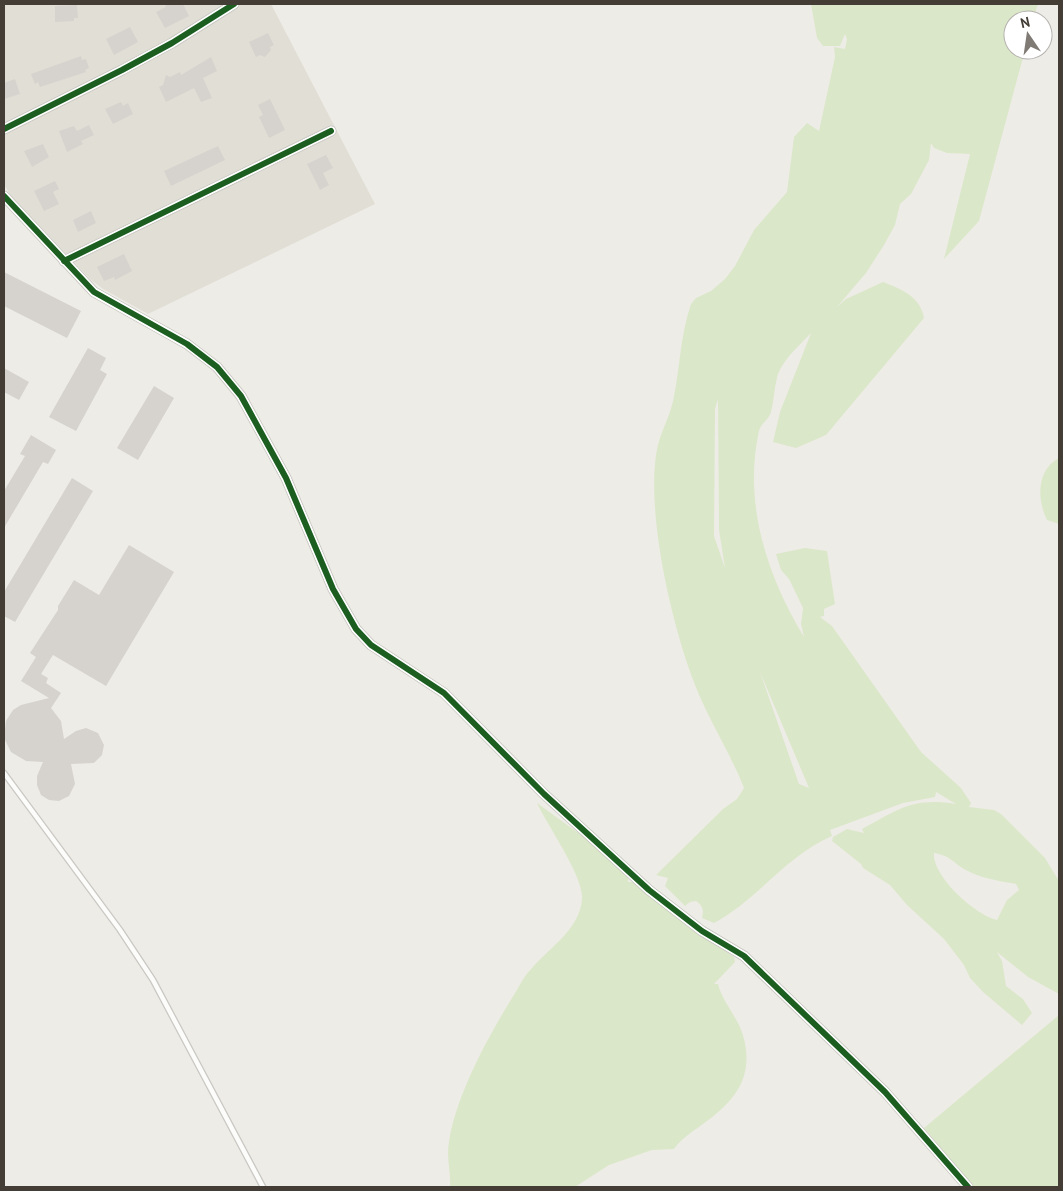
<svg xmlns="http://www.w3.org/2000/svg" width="1063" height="1191" font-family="'PT Sans',sans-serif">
  <rect width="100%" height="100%" fill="#eeece7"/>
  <!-- residential -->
  <path fill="#e1ded5" d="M4 4H271L375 204 148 314 103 289 91 280 11 196 4 185Z"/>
  <!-- green -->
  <path fill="#dbe7c9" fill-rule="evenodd" d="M811 4H1038L1033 20H1013V50H1025L979 221 944 259 970 154 947 153 934 148 931 143 929 160 911 194 900 204 895 225 884 245 866 273 837 307 846 299 883 282C901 289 920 296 924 318L826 435 796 448 773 442 780 412 811 333C799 346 781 361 777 378 774 389 774 401 771 412 769 420 761 423 759 431 743 503 767 576 804 637L801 624 803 608 789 579 781 570 776 554 805 548 827 551 835 604 824 609V616L820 617 832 626 921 752 961 788 971 803 969 807 994 810 1001 814 1045 858 1059 881V994L1028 977 997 952 1002 961 1006 986 1023 999 1032 1013 1022 1025 983 992 970 978 964 965 944 939 907 905 890 885 863 868 861 864 832 841 833 837 847 829 864 833 862 829C899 809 913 797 956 804L936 792 935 797 903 803 830 830 832 836C787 855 757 900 714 923L702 918C704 910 703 906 696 901L690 902 685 906 665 886 668 878 656 875 723 809 737 799 744 788C730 752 709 721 695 685 672 626 647 518 656 455 659 433 669 420 673 401 680 369 680 336 691 304L696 298 711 291 725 279 735 266 754 230 787 192 794 137 807 123 819 131 835 57 834 47 845 49 847 39 845 34 840 46H823L817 38ZM718 399 719 530 725 568 714 536 715 409ZM760 672 809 788 799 784ZM934 853C951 856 951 861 964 869 979 878 999 881 1016 884L1019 890 1007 900 997 920C975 915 932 876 934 853Z
    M1059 458V524L1047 520C1037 500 1036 470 1059 458Z
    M537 803 617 861 629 875 628 882H633L640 887 689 928 734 957 735 962 714 984H718C723 1003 737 1016 743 1035 755 1077 735 1101 703 1124 692 1132 682 1138 674 1149L652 1150 609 1165 575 1187H450C451 1172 446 1157 449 1142 456 1094 491 1031 517 990 521 982 526 974 532 968 550 947 580 929 582 899 584 877 547 825 537 803Z
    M1059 1015V1187H974L924 1128Z"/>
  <!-- building -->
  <path fill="#d6d3ce" d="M165 4H183L189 16 165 28 156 12 166 7Z
    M77 5 78 18H74V21L55 22V6Z
    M130 27 138 42 114 55 106 39Z
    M268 33 274 45 270 47 271 50 265 57 260 55 256 57 249 42Z
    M81 56 82 60 86 59 89 68 85 70 86 72 40 87 38 82 35 84 31 74Z
    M211 57 217 71 203 78 212 98 201 102 194 88 166 102 159 87 163 85 166 75 170 77 180 72 181 75Z
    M15 79 20 94 4 99V83Z
    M270 99 285 130 269 138 259 117 263 115 258 105Z
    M121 102 123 106 128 103 133 114 113 124 105 109Z
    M89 125 94 135 81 141 83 144 67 152 59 131 74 126 77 131Z
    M43 144 49 157 32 167 24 151Z
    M218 146 225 160 171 186 164 171Z
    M326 155 333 168 323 173 329 185 320 190 307 164Z
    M55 181 59 189 53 192 59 204 44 211 34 191Z
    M91 211 96 223 78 232 73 220Z
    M124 254 132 271 115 280 114 277 104 281 97 267Z
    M4 272 81 311 67 338 4 306Z
    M88 348 106 358 100 370 107 374 76 431 49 417Z
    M4 368 29 382 19 400 4 392Z
    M154 386 174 398 138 460 117 448Z
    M31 435 56 450 48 464 43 462 4 528V491L25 456 20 454Z
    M72 478 93 491 15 622 4 616V592Z
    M129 545 174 572 106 686 53 655 41 674 48 678 46 683 61 693 51 708 61 721 64 739 76 731 86 728 98 733 104 745 102 755 94 763 71 764 75 784 69 796 59 801 49 800 41 795 37 785V776L43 762 26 761 11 752 4 738 6 721 13 710 21 705 49 698 21 681 36 657 30 653 58 610V606L74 580 99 595Z"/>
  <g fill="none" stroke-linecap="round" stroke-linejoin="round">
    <!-- service casing -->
    <g stroke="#cac8c3" stroke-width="7">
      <path id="service" d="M4 773 120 930 153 980 263 1187"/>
    </g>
    <!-- minor casing -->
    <g stroke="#cac8c3" stroke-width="11">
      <path id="minor" d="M4 129 122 70 172 43 234 4
        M4 196 94 292 187 344 217 367 241 396 286 478 333 589 356 629 371 645 444 693 544 794 649 890 702 931 744 956 885 1092 968 1187
        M64 261 331 131"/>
    </g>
    <!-- service -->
    <use href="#service" stroke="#fcfcfb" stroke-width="4.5"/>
    <!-- minor -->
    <use href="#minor" stroke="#fcfcfb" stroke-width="9"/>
    <!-- cycleway casing -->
    <g stroke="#fff" stroke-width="9">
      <path id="cycleway" d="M4 129 122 70 172 43 234 4
        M4 196 94 292 187 344 217 367 241 396 286 478 333 589 356 629 371 645 444 693 544 794 649 890 702 931 744 956 885 1092 968 1187
        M64 261 331 131"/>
    </g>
    <!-- cycleway -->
    <use href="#cycleway" stroke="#1b5e20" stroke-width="6"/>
  </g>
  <!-- border -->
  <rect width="1063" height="1191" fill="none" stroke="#433d35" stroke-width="10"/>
  <!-- north arrow -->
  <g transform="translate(1028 35) rotate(347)"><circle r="24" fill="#ffffff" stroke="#b4b1ae"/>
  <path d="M0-4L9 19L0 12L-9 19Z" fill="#7f7a73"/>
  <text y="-8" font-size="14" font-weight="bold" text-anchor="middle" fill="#433d35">N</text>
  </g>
</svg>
